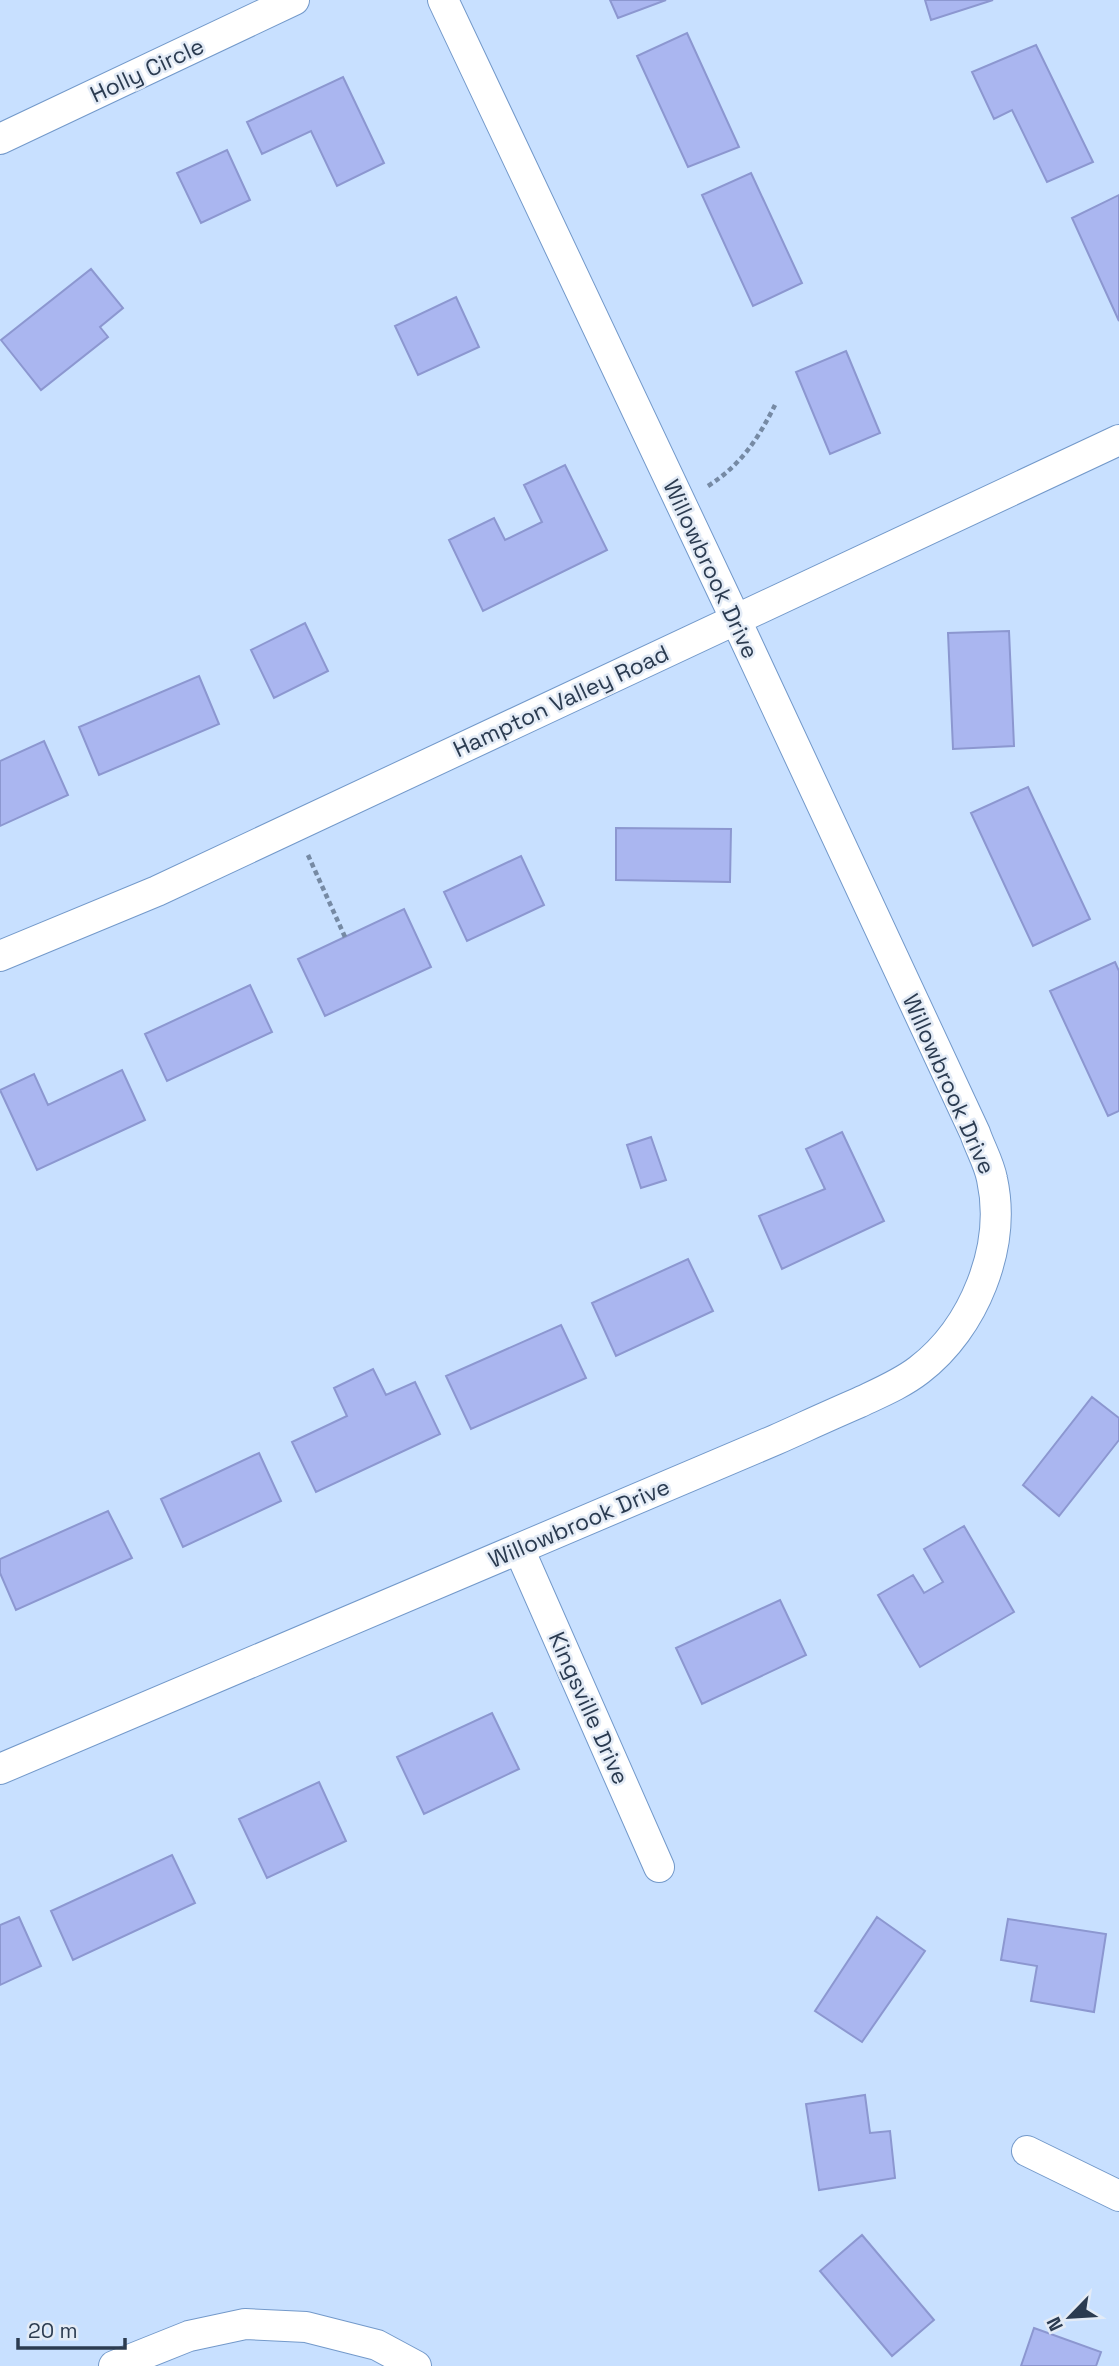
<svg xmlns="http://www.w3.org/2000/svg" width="1119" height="2366" font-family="'Space Grotesk',sans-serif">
  <rect width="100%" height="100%" fill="#c8e0ff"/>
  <!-- building -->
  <path fill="#aab6f0" stroke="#8c97d0" stroke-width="2" d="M610 0H666L618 18Z
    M925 0H993L931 20Z
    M687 33 739 147 688 167 637 56Z
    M1036 45 1093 162 1047 182 1012 110 994 119 972 72Z
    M343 77 384 163 337 186 311 131 262 154 247 122Z
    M227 150 250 200 201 223 177 173Z
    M751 173 802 283 753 306 702 195Z
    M1119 195V321L1072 218Z
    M91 269 123 308 100 327 108 337 41 390 1 340Z
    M456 297 479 347 418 375 395 326Z
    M846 351 880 433 830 454 796 372Z
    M565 465 607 550 483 611 449 540 494 518 505 540 542 522 524 485Z
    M305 623 328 671 274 698 251 650Z
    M1009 631 1014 746 953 749 948 633Z
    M199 676 219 724 99 775 79 727Z
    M44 741 68 795 0 826V761Z
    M1028 787 1090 919 1033 946 971 813Z
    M616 828 731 829 730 882 616 880Z
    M521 856 544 905 467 941 444 892Z
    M404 909 431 967 325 1016 298 959Z
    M1115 962 1119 971V1111L1108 1116 1050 991Z
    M250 985 272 1032 167 1081 145 1034Z
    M122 1070 145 1120 37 1170 0 1090 34 1074 48 1105Z
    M842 1132 884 1221 782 1269 759 1216 825 1189 806 1149Z
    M651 1137 666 1180 641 1188 627 1145Z
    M688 1259 713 1311 616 1356 592 1303Z
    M561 1325 586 1378 471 1429 446 1376Z
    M373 1369 386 1395 415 1382 440 1434 316 1492 292 1442 347 1416 334 1388Z
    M1092 1397 1119 1418V1440L1059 1516 1023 1485Z
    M259 1453 281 1501 183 1547 161 1499Z
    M108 1511 132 1558 16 1610 0 1573V1559Z
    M964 1526 1014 1612 920 1667 878 1595 913 1575 924 1593 943 1582 924 1549Z
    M780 1600 806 1655 702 1704 676 1648Z
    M492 1713 519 1769 424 1814 397 1757Z
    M319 1782 346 1841 267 1878 239 1819Z
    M172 1855 195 1903 73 1960 51 1911Z
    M19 1917 41 1966 0 1985V1925Z
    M877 1917 925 1951 862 2042 815 2011Z
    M1008 1919 1106 1934 1094 2012 1031 2001 1037 1966 1001 1960Z
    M865 2095 870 2133 890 2131 895 2178 819 2190 806 2104Z
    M862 2235 934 2320 892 2356 820 2271Z
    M1034 2328 1101 2352 1096 2366H1021Z"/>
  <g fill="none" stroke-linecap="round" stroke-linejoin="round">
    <!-- street casing -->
    <g stroke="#7399ca" stroke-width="32">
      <path id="street" d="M0 139 294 0
        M0 956 157 891 1119 440
        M519 1549 659 1867
        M0 1769 775 1440C802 1428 830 1415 858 1403 879 1393 901 1384 919 1370 974 1328 1007 1247 992 1179 989 1163 980 1148 975 1133L735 618 443 0
        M1027 2151 1119 2196
        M114 2366 189 2336 245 2324 306 2327 377 2345 416 2366"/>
    </g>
    <!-- path -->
    <path stroke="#768aa4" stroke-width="4.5" stroke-dasharray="5 3.5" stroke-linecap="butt" d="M708 486C741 465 758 439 775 405
      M308 855 345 937"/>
    <!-- street -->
    <use href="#street" stroke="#fff" stroke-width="30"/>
  </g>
  <g text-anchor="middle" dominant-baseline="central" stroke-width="5" stroke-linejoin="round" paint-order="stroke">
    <!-- street labels -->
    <g font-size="23" fill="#2b3b50" stroke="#e3ebf6">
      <text transform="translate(147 70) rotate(-25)">Holly Circle</text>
      <text transform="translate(711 569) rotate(65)">Willowbrook Drive</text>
      <text transform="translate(561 701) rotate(-25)">Hampton Valley Road</text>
      <text transform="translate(949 1084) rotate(66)">Willowbrook Drive</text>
      <text transform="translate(579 1523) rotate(-23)">Willowbrook Drive</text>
      <text transform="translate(589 1708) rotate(66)">Kingsville Drive</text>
    </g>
  </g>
  <!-- north arrow -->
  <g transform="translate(1070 2317) rotate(245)" stroke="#e3ebf6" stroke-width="5" paint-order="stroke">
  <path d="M0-5L12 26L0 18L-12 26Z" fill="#2b3b50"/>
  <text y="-10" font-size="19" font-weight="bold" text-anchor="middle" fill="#2b3b50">N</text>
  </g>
  <!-- scale -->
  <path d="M18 2338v10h107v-10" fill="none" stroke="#2b3b50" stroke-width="3.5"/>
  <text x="28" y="2338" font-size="21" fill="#2b3b50" stroke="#e3ebf6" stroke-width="5" paint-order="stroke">20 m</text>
</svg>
